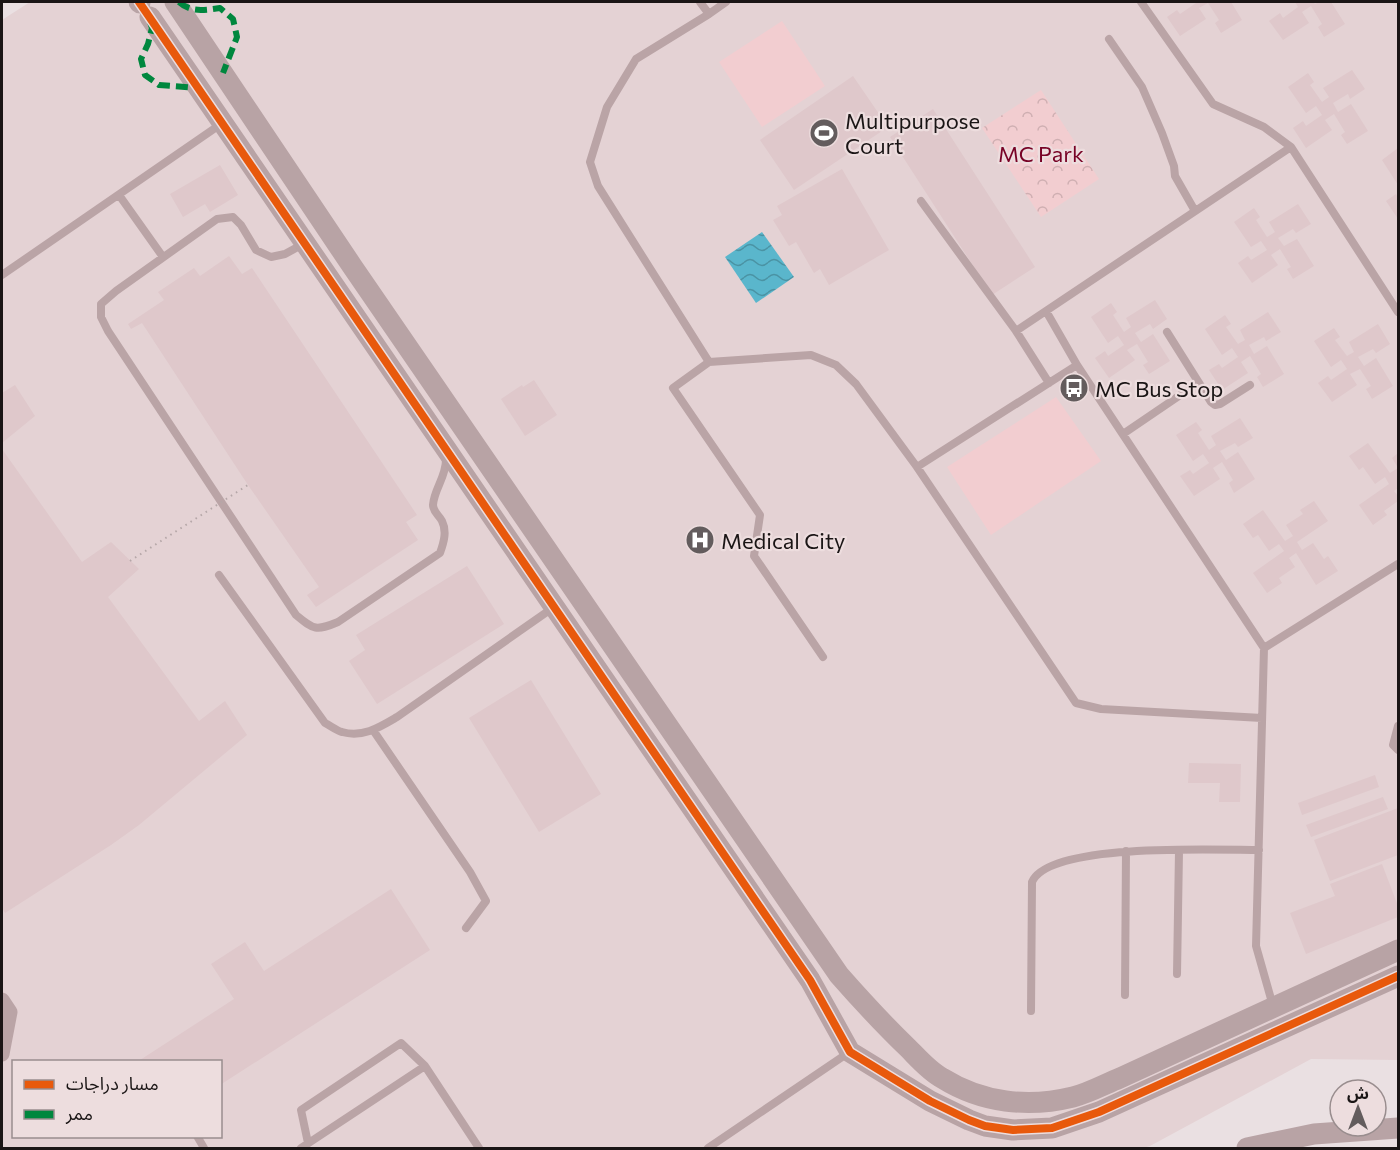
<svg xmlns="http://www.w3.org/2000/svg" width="1400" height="1150" font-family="Commissioner,'Noto Sans Arabic',sans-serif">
  <defs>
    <pattern id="park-crowns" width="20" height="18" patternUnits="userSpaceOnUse" patternTransform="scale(1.5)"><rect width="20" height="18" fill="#f2cdd0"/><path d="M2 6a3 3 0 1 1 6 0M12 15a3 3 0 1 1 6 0" fill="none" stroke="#cfafb2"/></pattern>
    <pattern id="water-waves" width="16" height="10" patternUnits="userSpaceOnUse" patternTransform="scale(1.5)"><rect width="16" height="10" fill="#5ab6cc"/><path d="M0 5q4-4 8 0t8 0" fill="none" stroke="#4a93a4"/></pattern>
  </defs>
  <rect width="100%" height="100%" fill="#eae0e2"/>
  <!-- built -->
  <path fill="#e4d2d4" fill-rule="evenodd" d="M30 2H1398V1060L1311 1059 1150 1146 1143 1148H2V20ZM14 1062H220V1136H14Z"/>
  <!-- park -->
  <path fill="url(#park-crowns)" d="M1041 90 1099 179 1041 217 982 128Z"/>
  <!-- pitch -->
  <path fill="#f2cdd0" d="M782 21 825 86 762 127 719 62Z
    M1056 397 1101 461 991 535 947 467Z"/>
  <!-- water -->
  <path fill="url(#water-waves)" d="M762 232 794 277 756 303 725 257Z"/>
  <!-- building -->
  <path fill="#dfc8cb" d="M1194 2H1231L1242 20 1221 33 1215 23 1219 20 1208 3 1199 8 1206 19 1180 36 1167 17 1177 10 1180 14 1196 3Z
    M1295 2H1313L1315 4 1319 2H1331L1345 24 1324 37 1318 27 1322 24 1311 6 1302 12 1309 23 1283 40 1269 21 1280 13 1283 18 1298 7Z
    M1352 70 1365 89 1350 99 1348 94 1333 103 1338 112 1351 104 1368 131 1347 144 1341 135 1345 132 1334 114 1325 120 1332 130 1306 148 1293 128 1303 121 1306 126 1322 115 1316 106 1306 113 1288 87 1308 73 1314 82 1310 85 1322 102 1329 97 1323 88Z
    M853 76 888 127 794 190 760 140Z
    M933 109 1035 267 992 295 890 137Z
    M1398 148V185L1382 160Z
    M220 165 238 195 210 212 205 204 183 217 170 194Z
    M842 169 889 250 829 285 820 269 814 273 796 242 789 246 773 220 782 215 777 206Z
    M1396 194 1398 198V219L1386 201Z
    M1298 204 1311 224 1296 233 1293 229 1278 238 1284 246 1297 239 1314 266 1293 279 1287 269 1291 267 1280 249 1271 255 1278 265 1252 283 1238 263 1248 256 1251 260 1267 250 1261 241 1251 247 1234 222 1254 208 1260 217 1256 220 1267 237 1275 232 1269 222Z
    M229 256 242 274 252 268 417 515 406 522 418 540 316 607 307 595 319 587 248 485 142 323 131 329 128 324 164 300 158 292 194 268 200 276Z
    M1155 300 1167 319 1153 329 1150 324 1135 333 1141 342 1153 334 1170 361 1149 374 1143 365 1148 362 1137 344 1127 350 1135 360 1109 378 1095 358 1105 351 1108 356 1124 345 1118 336 1108 343 1091 317 1111 303 1117 312 1113 315 1124 332 1131 327 1126 318Z
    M1268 312 1281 332 1266 341 1264 337 1249 345 1254 354 1267 346 1284 374 1263 387 1257 377 1261 374 1250 356 1241 362 1248 373 1222 390 1209 370 1219 364 1222 368 1238 357 1232 348 1222 355 1205 329 1225 315 1231 324 1226 327 1238 344 1245 340 1240 330Z
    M1378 324 1390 344 1376 353 1373 349 1358 357 1364 366 1376 358 1393 386 1372 399 1366 389 1371 386 1360 369 1350 374 1357 385 1332 402 1318 383 1328 376 1331 380 1347 369 1341 360 1331 367 1314 341 1334 328 1340 337 1335 340 1347 356 1354 352 1349 342Z
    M534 380 557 415 525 436 501 399 522 385 523 387Z
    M15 385 35 416 2 443V393Z
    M1240 418 1253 438 1238 447 1235 443 1220 451 1226 460 1238 452 1255 479 1234 493 1229 483 1233 480 1222 462 1213 468 1220 479 1194 496 1180 476 1190 470 1193 474 1209 463 1203 454 1193 461 1176 435 1196 422 1202 430 1198 433 1209 450 1216 445 1211 436Z
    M1368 443 1390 473 1398 468 1392 458 1398 453V488L1394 491 1398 496V501L1384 511 1387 515 1373 525 1359 505 1389 484 1385 477 1375 484 1363 467 1359 470 1349 456Z
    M2 449 82 562 111 542 139 569 108 597 199 721 225 701 247 735 139 825 111 845 5 913 2 908V867L3 865 2 862Z
    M1314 501 1328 521 1297 542 1302 550 1313 543 1324 559 1328 556 1338 571 1316 585 1296 553 1289 558 1295 567 1279 578 1282 583 1267 593 1253 573 1284 551 1279 544 1269 551 1258 535 1253 538 1243 524 1263 510 1285 541 1293 536 1286 525 1303 514 1300 510Z
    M467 566 504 624 377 704 349 661 365 650 356 635Z
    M531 680 601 794 539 832 469 718Z
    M1189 763 1241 764 1240 802H1219L1220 783H1188Z
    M1375 775 1379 787 1302 815 1298 803Z
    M1383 797 1388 809 1311 837 1306 825Z
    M1398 808V855L1330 881 1314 840Z
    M1382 864 1398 906V917L1306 954 1290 913 1335 896 1330 884Z
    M391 889 430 950 220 1085V1062H137L234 999 211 964 245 942 264 971Z"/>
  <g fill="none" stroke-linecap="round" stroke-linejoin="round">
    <!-- lane -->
    <path stroke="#baa4a6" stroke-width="8" d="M700 2 709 14
      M726 2 709 14 636 59 607 107 590 162 598 186 709 362 811 355 836 365 856 384 917 467 1076 703 1101 709 1262 718
      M1141 2 1213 104 1264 127 1291 147 1398 312
      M1109 39 1142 87 1162 133 1174 166 1175 176 1195 211
      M119 195 163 257
      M921 201 1016 331 1049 383
      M305 243 285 254 271 257 256 250 241 225 233 217 217 219 116 291 101 304V317L108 331 296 615C314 630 316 631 338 622L440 553C444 542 447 531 442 521 439 515 433 512 433 505 434 489 446 477 446 460
      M2 275 221 124
      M1046 311 1077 365 1264 648
      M1016 331 1291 147
      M1167 332 1211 402 1215 405 1220 404 1250 385
      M709 362 673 388 760 515 754 556 823 657
      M1123 434 1198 383
      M917 467 1077 365
      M219 575 325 723C331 726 337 731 342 732 363 738 380 727 397 717L554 607
      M1398 726 1393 745 1398 750
      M373 730 470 872 486 901 466 928
      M1177 974 1179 851
      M1125 995 1126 851
      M1273 1006 1256 946 1264 648 1398 564
      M1031 1011 1032 882C1049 842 1218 850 1259 850
      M197 1136 204 1148
      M308 1143 301 1110 401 1043 425 1066
      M301 1148 425 1066 479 1148
      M708 1148 848 1053"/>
    <!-- street -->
    <path stroke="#baa4a6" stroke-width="15" d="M2 1000 10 1012 2 1054"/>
    <!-- secondary -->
    <path stroke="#b8a3a5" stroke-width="21" d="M139 2 140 3
      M175 2 352 266 839 975C861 1000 884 1025 908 1048 918 1058 929 1071 942 1078 982 1103 1028 1108 1073 1097 1089 1093 1105 1084 1120 1078L1398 950
      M150 17 810 980 850 1052 930 1101 969 1120 985 1126 1013 1130 1052 1128 1099 1112 1398 976
      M1247 1148 1314 1134 1398 1128"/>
    <!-- path-bridge -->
    <path stroke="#b5a7a8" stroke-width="2" stroke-dasharray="1.5 4.5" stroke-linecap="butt" d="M130 561 248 485"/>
    <!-- quiet -->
    <path stroke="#00873e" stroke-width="6" stroke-dasharray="12 6" stroke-linecap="butt" d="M179 2C191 13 205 10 220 8L233 19 237 37 223 73
      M150 22 152 28 148 44 141 59 145 75 159 85 199 88"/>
    <!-- cycleway casing -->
    <g stroke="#edddde" stroke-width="11">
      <path id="cycleway" d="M139 2 810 980 850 1052 930 1101 969 1120 985 1126 1013 1130 1052 1128 1099 1112 1398 976"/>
    </g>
    <!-- cycleway -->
    <use href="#cycleway" stroke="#e8590c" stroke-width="8"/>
  </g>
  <!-- icons -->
  <defs>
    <g id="stadium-disc" transform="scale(1.5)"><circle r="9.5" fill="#635c5d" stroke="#edddde"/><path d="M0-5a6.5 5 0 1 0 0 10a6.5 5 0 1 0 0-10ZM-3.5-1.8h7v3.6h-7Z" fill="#fff"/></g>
    <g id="bus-disc" transform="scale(1.5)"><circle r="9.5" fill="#635c5d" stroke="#edddde"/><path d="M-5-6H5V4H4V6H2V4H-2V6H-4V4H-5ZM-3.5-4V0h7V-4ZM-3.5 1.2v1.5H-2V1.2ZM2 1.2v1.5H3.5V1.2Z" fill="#fff"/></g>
    <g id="hospital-disc" transform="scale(1.5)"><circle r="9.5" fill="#635c5d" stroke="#edddde"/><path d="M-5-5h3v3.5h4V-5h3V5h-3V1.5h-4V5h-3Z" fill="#fff"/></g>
  </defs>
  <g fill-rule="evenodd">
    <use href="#stadium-disc" x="824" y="133"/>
    <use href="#bus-disc" x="1074" y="388"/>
    <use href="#hospital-disc" x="700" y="540"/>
  </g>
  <g text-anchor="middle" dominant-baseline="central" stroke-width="4.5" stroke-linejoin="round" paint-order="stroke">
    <!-- poi labels -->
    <g font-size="22" fill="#1a1515" stroke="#edddde" text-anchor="start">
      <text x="845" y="120">Multipurpose<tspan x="845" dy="25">Court</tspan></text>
      <text x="1095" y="388">MC Bus Stop</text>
      <text x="721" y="540">Medical City</text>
    </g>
    <!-- park labels -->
    <g font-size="22" fill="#780326" stroke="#edddde">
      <text x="1041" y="153">MC Park</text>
    </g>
  </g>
  <!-- border -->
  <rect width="1400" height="1150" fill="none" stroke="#1a1515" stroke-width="6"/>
  <!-- legend -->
  <rect x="12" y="1060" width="210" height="78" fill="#edddde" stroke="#998d8e" stroke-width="1.5"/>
  <rect x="24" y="1080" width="30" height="9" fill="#e8590c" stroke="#998d8e" stroke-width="1.5"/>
  <text x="66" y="1090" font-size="18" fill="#1a1515">مسار دراجات</text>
  <rect x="24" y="1110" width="30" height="9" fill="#00873e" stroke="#998d8e" stroke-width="1.5"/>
  <text x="66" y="1120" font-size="18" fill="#1a1515">ممر</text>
  <!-- north arrow -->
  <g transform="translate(1358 1108)"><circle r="28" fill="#edddde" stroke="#998d8e" stroke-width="1.5"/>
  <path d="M0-4.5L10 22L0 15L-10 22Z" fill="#635c5d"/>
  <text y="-9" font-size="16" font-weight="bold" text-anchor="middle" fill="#1a1515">ش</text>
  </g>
</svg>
